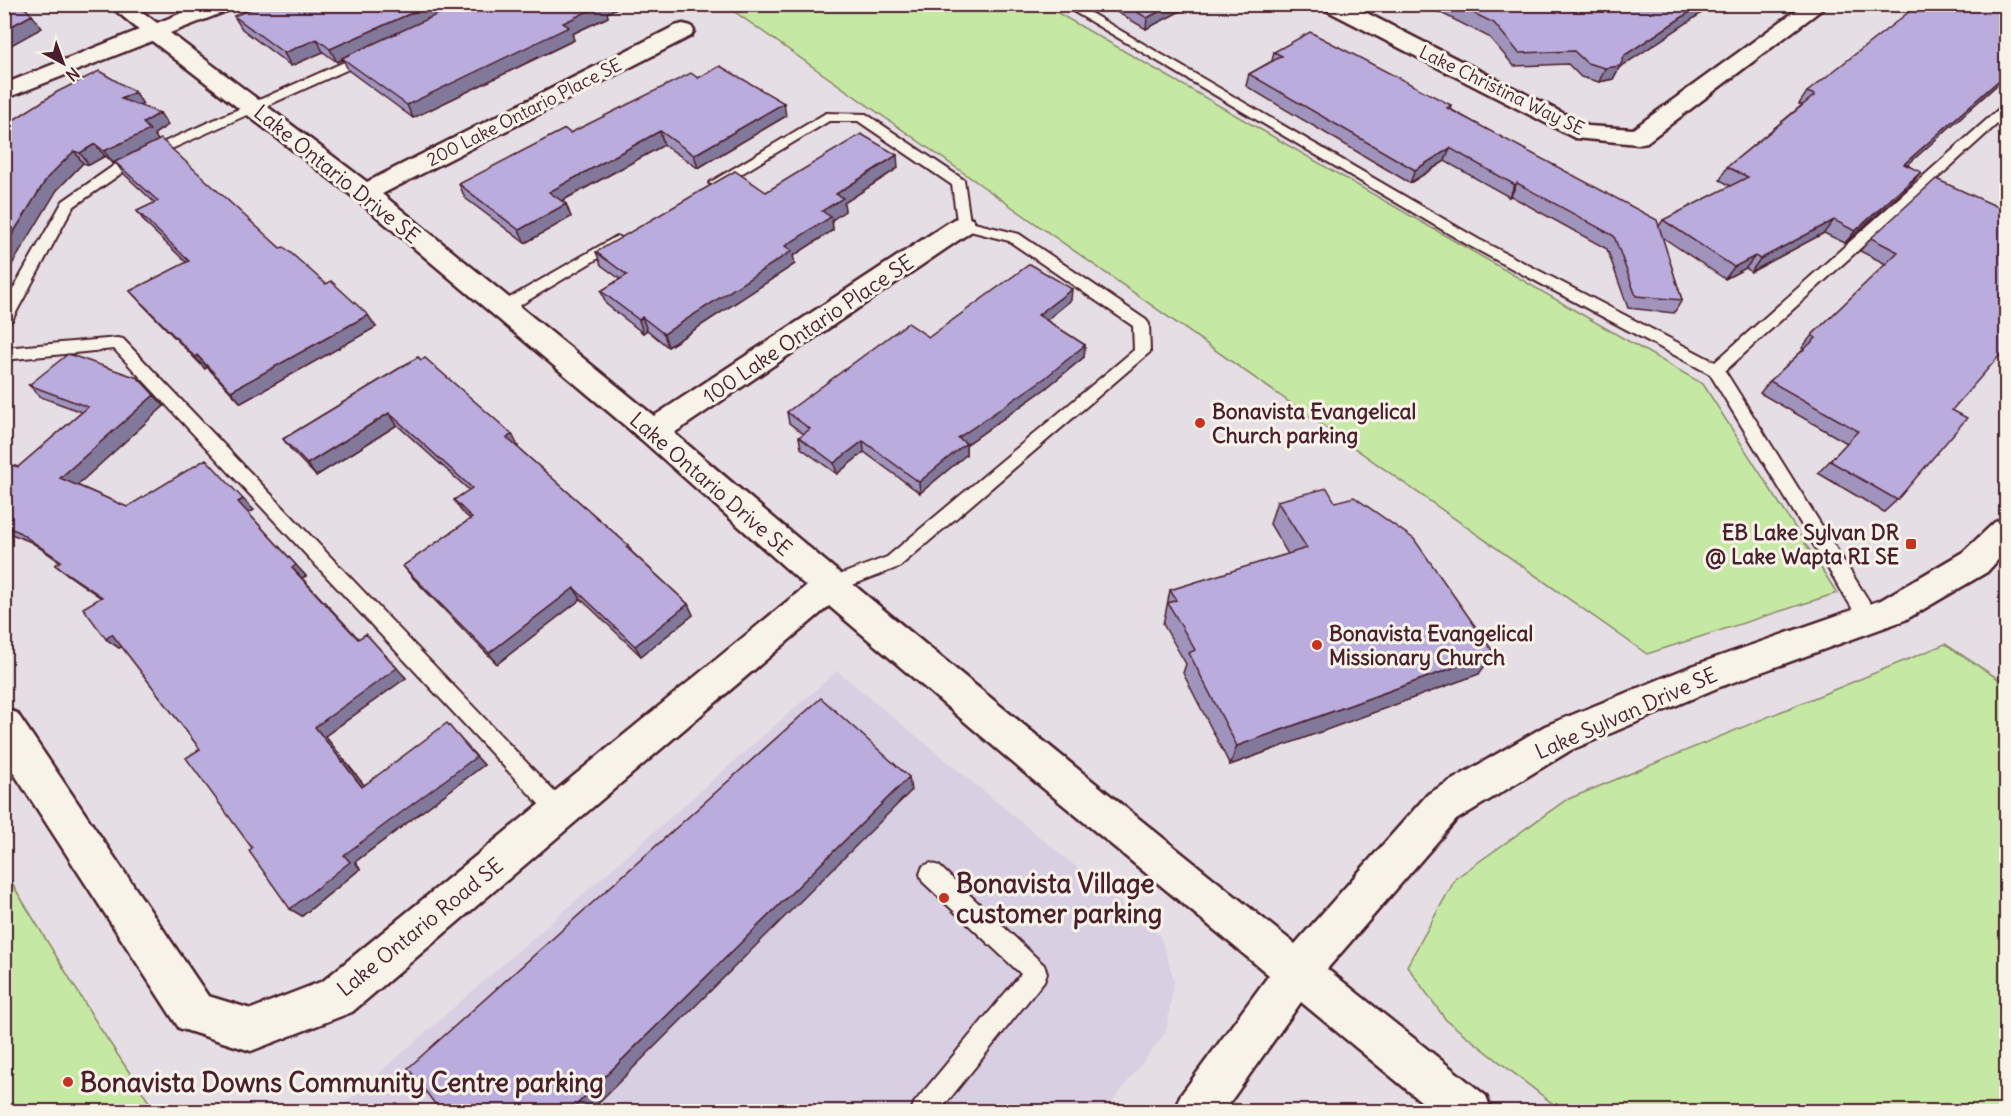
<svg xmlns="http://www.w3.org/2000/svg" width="2011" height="1116" font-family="Delius,sans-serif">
  <rect width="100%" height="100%" fill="#e5dee4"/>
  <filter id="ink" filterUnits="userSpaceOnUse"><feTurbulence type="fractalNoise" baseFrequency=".0167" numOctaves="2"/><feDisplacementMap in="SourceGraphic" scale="12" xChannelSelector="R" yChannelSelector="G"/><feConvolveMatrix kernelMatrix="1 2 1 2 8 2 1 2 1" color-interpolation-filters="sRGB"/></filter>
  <g filter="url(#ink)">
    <!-- built -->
    <path fill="#d8cfe2" d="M837 671 1160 936 1174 980 1166 1032 1105 1111 335 1112Z"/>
    <!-- green -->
    <path fill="#c5e9a3" stroke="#888467" stroke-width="1.5" d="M725 5H1044L1703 384 1837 593 1647 654Z
      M1945 644 2006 684V1111H1562L1446 1020 1407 966 1456 878 1566 800Z
      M5 872 98 1025 155 1111H5Z"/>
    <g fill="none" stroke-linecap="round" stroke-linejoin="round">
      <!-- service casing -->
      <g stroke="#4a1f2b" stroke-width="4">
        <path id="service" d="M1061 4H1075L1478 239 1715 362 2001 107 2006 106V116L1725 371 1877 614 1879 620 1877 626 1870 628 1863 626 1710 374 1468 245Z
          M367 52 373 56 371 59 129 168 73 207 12 320 4 325V305L63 201 119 162Z
          M826 113 866 114 964 180 970 222 1019 234 1146 320 1149 324 1150 352 899 567 829 594 823 591 820 586 823 581 887 557 1134 350 1133 326 1009 241 958 228 952 185 858 121H829L721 186 716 187 709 183Z
          M617 236 622 238 624 241 622 244 507 313H497L494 309 497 305Z
          M118 338 123 339 566 804 569 811 566 818 559 821 552 818 114 349 4 360V348Z
          M931 863 939 866 1044 965 1047 973 1044 981 939 1112H911L914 1103 1021 974 923 882 920 874 923 866Z"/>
      </g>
      <!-- minor casing -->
      <g stroke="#4a1f2b" stroke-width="5">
        <path id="minor" d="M108 4H132L157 23 204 4H234L232 9 170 33 367 182 675 26 683 24 691 26 694 31 691 36 382 194 654 416 954 219 963 217 972 219 976 225 972 231 674 433C878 608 1085 776 1295 944L1428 794 1545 726 1692 666 1881 600 1963 552 1995 522 2006 518V551L1987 572 1905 620 1717 688 1571 750 1456 820 1327 969 1486 1096 1492 1112H1434L1301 1002 1223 1112H1174L1180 1096 1269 975 1032 779 829 606 352 1012 251 1051 179 1028 4 758V709L17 713 208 996 251 1009 323 981 806 586 642 440 356 199 152 41 4 99V84L139 30Z
          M1322 4H1349L1588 126 1633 129 1805 4H1829L1647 142 1638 144 1575 138 1324 9Z"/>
      </g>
      <!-- service -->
      <use href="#service" fill="#f7f3e8" fill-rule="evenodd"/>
      <!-- minor -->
      <use href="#minor" fill="#f7f3e8" fill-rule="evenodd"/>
    </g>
    <!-- wall -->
    <path fill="#a094bd" stroke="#4a1f2b" stroke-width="1.5" d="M242 4H624L607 13 608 17 572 34 574 40 413 118 348 70 343 59 337 62 323 52 291 66 242 29 234 16 249 10Z
      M1103 4H1194L1146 29Z
      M1423 4H1715L1619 68 1613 79 1599 82 1581 77 1568 64 1514 66 1489 37Z
      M2007 4V76L1907 165 1921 172 1911 184 1845 243 1824 233 1751 272 1746 268 1725 279 1662 237 1682 300 1674 313 1628 308 1607 249 1511 196 1509 197 1445 161 1410 183 1246 86 1249 74 1272 61 1274 52 1451 105 1450 109 1659 226 1663 220 1731 186 1720 180 1727 167 1802 105 1799 104 1807 92Z
      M698 78 786 116 698 168 664 145 562 201 566 204 571 217 525 243 465 198 459 184 570 133Z
      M143 104 140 106 168 125 154 134 158 141 280 248 376 327 241 403 207 367 205 369 141 303 130 291 187 263 146 224 137 211 155 203 124 174 115 162 113 163 105 156 89 165 83 163 57 190 4 126Z
      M898 168 844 203 845 211 832 220 833 230 793 256 795 264 668 347 647 330 643 333 606 304 601 291 620 279 601 265 596 252 766 192Z
      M2007 211 1952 410 1897 500 1884 512 1818 473 1847 443 1760 393 1770 381 1804 349 1802 348 1812 335 1886 264 1860 251 1871 238Z
      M1071 300 1046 320 1085 345 1084 357 1045 389 966 445V455L920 493 864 452 837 474 801 448 799 437 804 434 789 423 787 412 929 337Z
      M418 357 518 446 517 447 628 545 632 552 688 604 693 615 641 656 581 599 497 664 412 577 403 566 470 519 461 511 454 500 469 490 397 425 316 476 292 451 283 439Z
      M29 385 164 406 77 485 127 507 254 510 248 513 306 576 302 578 359 639 406 678 325 736 364 785 455 733 484 765 355 862 360 869 302 916 252 848 200 749 122 647 119 648 106 639 101 598 68 575 55 565 60 562 31 542 4 531V463L18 467 82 412 41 397Z
      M1277 501 1335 502 1479 674 1230 765 1183 673 1186 664 1163 624 1166 611 1170 590 1288 554 1270 524Z"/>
    <!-- shaded-wall -->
    <path fill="#82789a" stroke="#4a1f2b" stroke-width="1.5" d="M432 4H465L342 58 343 59 337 62 330 49Z
      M601 4H624L607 13 608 17 572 34 574 40 413 118 407 105 563 23Z
      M1174 4H1194L1146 29 1147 18Z
      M1702 4H1715L1619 68 1613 79 1599 82 1605 68Z
      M32 15 42 28 4 49V30Z
      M317 39 323 52 291 66 284 53Z
      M2007 73V76L1894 177 1904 164Z
      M135 92 143 104 130 111 121 99Z
      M784 103 786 116 698 168 694 155Z
      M160 113 168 125 154 134 159 142 113 163 104 151 143 123Z
      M660 131 664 145 554 205 549 192Z
      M95 144 105 156 89 165 80 153Z
      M1450 148 1445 161 1410 183 1415 170Z
      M74 151 83 163 57 190 4 278V248L47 178Z
      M897 155 898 168 844 203 845 211 832 220 833 230 793 256 795 264 668 347 664 334 785 246 822 211 836 194Z
      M1921 172 1911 184 1845 243 1855 231Z
      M1517 183 1511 196 1509 197 1515 185Z
      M566 204 571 217 525 243 519 230Z
      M1834 220 1824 233 1751 272 1760 259Z
      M1755 256 1746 268 1725 279 1734 267Z
      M1072 289 1071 300 1038 327V315Z
      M368 315 376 327 241 403 231 391Z
      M642 317 647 330 643 333 639 320Z
      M1085 345 1084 357 1045 389 966 445V455L920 493 919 482 958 438Z
      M197 355 207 367 205 369 195 357Z
      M154 395 164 406 73 489 60 478Z
      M389 413 397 425 316 476 307 464Z
      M512 434 518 446 513 450 507 438Z
      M863 441 864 452 837 474 834 463Z
      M243 499 254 510 248 513 306 576 302 578 292 568 238 502Z
      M574 588 581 599 497 664 489 653Z
      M688 604 693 615 641 656 635 646Z
      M112 634 125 644 119 648 106 639Z
      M366 634 406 678 325 736 372 795 362 787 315 727Z
      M1494 653 1479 674 1230 765 1237 746Z
      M455 733 484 765 355 862 360 869 302 916 290 909 344 855Z
      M909 777 911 791 589 1112H569Z"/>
    <!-- building -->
    <path fill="#baacdc" stroke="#4a1f2b" stroke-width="1.5" d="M4 4H21L32 15 4 30Z
      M252 4H432L330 49 317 39 284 53 234 16 256 7Z
      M460 4H603L563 23 569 27 407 105 342 58Z
      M1123 4H1174L1147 18Z
      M1455 4H1702L1625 55 1620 66 1605 68 1587 63 1574 51 1519 53 1494 23Z
      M1919 4H2007V73L1904 164 1921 172 1855 231 1834 220 1760 259 1755 256 1734 267 1663 220 1748 177 1727 167 1815 95 1807 92Z
      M1310 32 1451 105 1447 108 1657 220 1682 300 1636 296 1614 236 1517 183 1515 185 1450 148 1415 170 1249 74 1282 56 1274 52Z
      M720 66 784 103 694 155 660 131 549 192 566 204 519 230 459 184 565 129 570 133 691 73 698 78Z
      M99 71 135 92 121 99 160 113 143 123 150 130 104 151 95 144 80 153 74 151 47 178 4 248V126L57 92Z
      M861 134 897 155 836 194 843 198 822 211 831 217 785 246 792 251 664 334 642 317 639 320 601 291 627 275 596 252 735 171 766 192Z
      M161 139 280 248 284 247 326 284 331 281 368 315 231 391 197 355 195 357 130 291 189 261 137 211 158 201 115 162Z
      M1936 179 2007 211V347L1952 410 1967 418 1897 500 1830 461 1858 431 1770 381 1816 338 1812 335 1898 252 1871 238Z
      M1030 264 1072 289 1038 315 1085 345 1045 378 958 438 966 443 919 482 863 441 834 463 799 437 810 429 787 412 908 323 929 337Z
      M68 354 138 378 154 395 60 478 127 507 206 459 243 499 238 502 296 565 292 568 358 639 366 634 397 668 315 727 362 787 447 723 476 757 344 855 350 862 290 909 249 851 252 848 186 758 200 749 112 634 106 639 83 608 102 597 55 565 61 561 17 531 4 526V463L18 467 88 407 29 385Z
      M418 357 421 360 425 358 512 434 507 438 628 545 626 547 688 604 635 646 574 588 489 653 403 566 472 518 454 500 472 488 389 413 307 464 283 439Z
      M1327 488 1335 502 1354 497 1414 539 1494 653 1237 746 1189 653 1195 650 1168 603 1176 600 1170 590 1307 548 1277 501Z
      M821 698 909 777 569 1112H441L408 1068Z"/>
  </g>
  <!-- markers -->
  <g fill="#c8321e" stroke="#f7f3e8" stroke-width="2">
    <circle cx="1200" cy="423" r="6"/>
    <rect x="1905" y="538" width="12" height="12" rx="3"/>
    <circle cx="1317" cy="645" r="6"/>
    <circle cx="944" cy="898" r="6"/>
    <circle cx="68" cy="1082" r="6"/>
  </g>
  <g text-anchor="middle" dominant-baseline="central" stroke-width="6" stroke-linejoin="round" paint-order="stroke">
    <!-- far-street labels -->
    <g font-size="18" fill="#4a1f2b" stroke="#f7f3e8">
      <text transform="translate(1502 90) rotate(26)">Lake Christina Way SE</text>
      <text transform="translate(524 112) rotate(-27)">200 Lake Ontario Place SE</text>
    </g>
    <!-- street labels -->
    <g font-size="21" fill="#4a1f2b" stroke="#f7f3e8">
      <text transform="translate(337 174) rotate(39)">Lake Ontario Drive SE</text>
      <text transform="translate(808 329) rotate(-34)">100 Lake Ontario Place SE</text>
      <text transform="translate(711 484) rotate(41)">Lake Ontario Drive SE</text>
      <text transform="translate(1626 713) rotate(-24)">Lake Sylvan Drive SE</text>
      <text transform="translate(420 927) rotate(-39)">Lake Ontario Road SE</text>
    </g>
    <!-- poi labels -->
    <g font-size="21" font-weight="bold" fill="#4a1f2b" stroke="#f7f3e8" text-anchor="start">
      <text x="1212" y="411">Bonavista Evangelical<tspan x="1212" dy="24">Church parking</tspan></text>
      <text x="1899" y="532" text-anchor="end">EB Lake Sylvan DR<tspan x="1899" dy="24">@ Lake Wapta RI SE</tspan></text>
      <text x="1329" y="633">Bonavista Evangelical<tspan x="1329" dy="24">Missionary Church</tspan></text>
    </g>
    <!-- near-poi labels -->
    <g font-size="26" font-weight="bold" fill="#4a1f2b" stroke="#f7f3e8" text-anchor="start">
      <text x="956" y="883">Bonavista Village<tspan x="956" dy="30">customer parking</tspan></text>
      <text x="80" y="1082">Bonavista Downs Community Centre parking</text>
    </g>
  </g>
  <!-- margin -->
  <rect width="2011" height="1116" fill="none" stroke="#f7f3e8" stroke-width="24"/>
  <rect x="12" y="12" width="1987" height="1092" fill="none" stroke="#4a1f2b" stroke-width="2" filter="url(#ink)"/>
  <!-- north arrow -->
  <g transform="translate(63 63) rotate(139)" stroke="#f7f3e8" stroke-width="4.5" paint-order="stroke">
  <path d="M0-4.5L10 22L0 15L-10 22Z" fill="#4a1f2b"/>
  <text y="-9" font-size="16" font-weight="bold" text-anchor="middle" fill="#4a1f2b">N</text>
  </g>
</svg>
